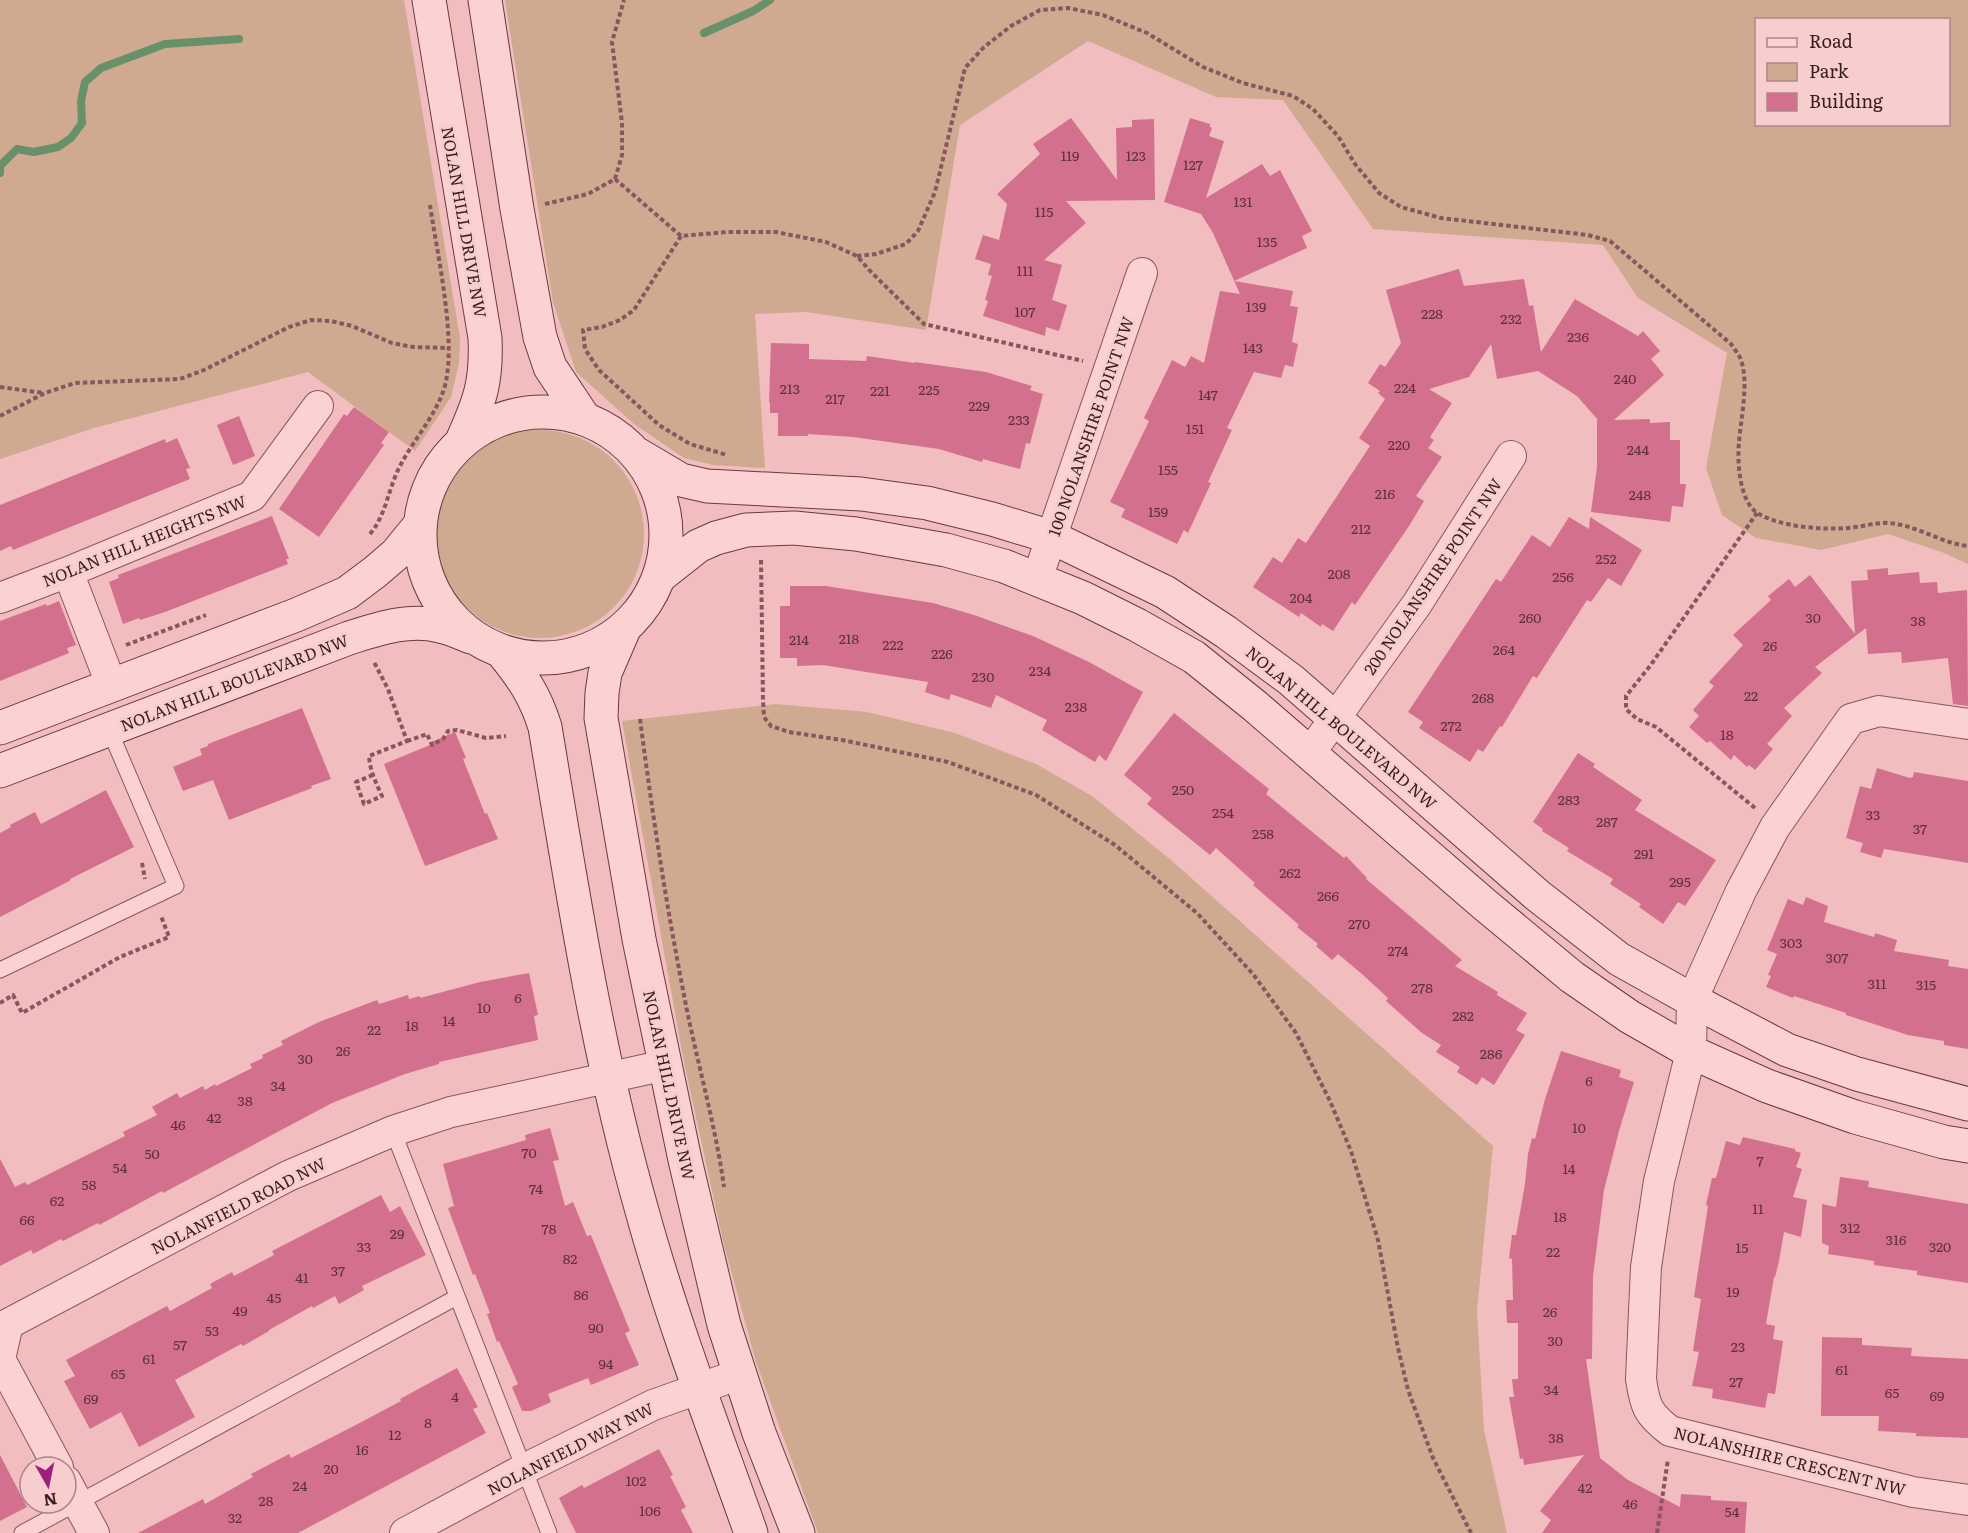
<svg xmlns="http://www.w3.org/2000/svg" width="1968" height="1533" font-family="Literata,serif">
  <rect width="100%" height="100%" fill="#f1bdbe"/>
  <!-- green -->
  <path fill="#d0a991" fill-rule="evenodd" d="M0 0H404L460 338 459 363 451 397 415 451 308 372 94 428 0 459Z
    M505 0H1968V564L1944 553 1888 534 1821 550 1756 538 1722 515 1706 468 1727 353 1638 298 1603 245 1373 229 1283 100 1216 97 1088 41 960 125 926 330 806 312 755 314 765 468 713 465 684 458 634 424 576 372 553 302ZM1756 20H1948V124H1756Z
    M436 534a104 104 0 1 1 208 0a104 104 0 1 1-208 0Z
    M775 704 867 712 955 733 1036 764 1092 796 1171 860 1493 1146 1477 1311 1484 1430 1507 1533H818L756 1362 723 1241 684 1062 622 721Z"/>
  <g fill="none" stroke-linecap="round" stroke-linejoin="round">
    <!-- stream -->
    <path stroke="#689069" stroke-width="8" d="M704 33 753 11 770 0
      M0 173V166L17 149 34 152 58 147 71 138 82 123 81 101 85 82 101 68 165 44 239 39"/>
  </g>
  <!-- building -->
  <path fill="#d3708e" d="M1071 118 1117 180 1116 128 1132 127V120L1154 119 1155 200 1066 201 1086 223 1044 260 1062 265 1052 300 1067 305 1059 331 1046 327 1045 336 983 316 988 301 985 300 992 276 988 275 991 264 975 259 983 235 999 240 1007 204 997 194 1040 154 1033 144Z
    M1190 118 1210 124V127L1212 128 1209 136 1224 141 1206 198 1262 164 1270 176 1280 170 1312 231 1302 236 1307 248 1234 281 1293 291 1290 306 1298 307 1292 342 1298 344 1293 367 1285 365 1281 378 1254 372 1227 428 1232 430 1208 482 1211 483 1188 533 1184 530 1177 544 1121 517 1125 509 1110 502 1149 421 1144 418 1172 360 1185 367 1191 356 1204 363 1220 291 1240 294 1213 233 1201 214 1164 202Z
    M1459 269 1464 286 1524 279 1529 306 1533 305 1541 352 1575 299 1638 336 1643 331 1660 351 1651 359 1664 375 1614 420 1650 419V423L1670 422V440H1680V484H1686L1683 507 1672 506 1670 522 1591 512 1597 467V420H1598L1577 396 1538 371 1497 379 1491 344 1469 377 1429 389 1452 403 1430 437 1434 440 1428 448 1442 457 1416 496 1424 501 1409 526 1355 605 1352 602 1333 631 1322 624 1321 627 1301 613 1299 617 1253 587 1273 557 1282 563 1298 538 1306 543 1370 446 1359 438 1385 399 1378 393 1380 391 1368 383 1380 364 1385 367 1401 343 1386 290Z
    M771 343 809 344V359L866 361 867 356 915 363V362L986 372 1032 386 1030 390 1043 394 1030 444 1026 443 1020 469 983 459 982 462 939 449 853 437 808 434V436H778V413H770V402H769Z
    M354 407 389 432 381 443 384 445 319 537 279 509 344 414 347 416Z
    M239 416 255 456 233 465 217 425Z
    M177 438 190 468 186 469 190 479 13 550 11 546 0 551V505L165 439 166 443Z
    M272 516 289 559H286L288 564 165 612 140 620 139 618 123 624 109 582 119 578 118 575Z
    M1569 517 1589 529 1590 517 1642 550 1621 586 1608 578 1591 602 1587 600 1537 678 1533 676 1502 727 1500 726 1483 752 1478 749 1470 762 1419 728 1423 722 1408 712 1496 579 1501 582 1532 535 1550 547Z
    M1888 568V575L1919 572 1920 583 1937 582 1938 593 1967 590 1968 706 1953 704 1948 658 1902 663 1901 652 1868 654 1866 628 1815 667 1822 673 1784 708 1792 716 1767 744 1773 749 1755 770 1749 765 1747 767 1734 755 1731 760 1710 741 1707 743 1689 727 1699 716 1693 710 1714 686 1709 682 1743 645 1733 635 1771 600 1768 596 1789 579 1795 587 1810 575 1855 634 1851 581 1868 580 1867 570Z
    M790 586H826L933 603 974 615 1033 636 1089 662 1143 692 1106 761 1099 755 1095 762 1042 730 1047 720 996 695 991 708 951 694 949 700 925 692 928 682 823 665 797 666V658H780V606H790Z
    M59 601 76 645 67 648 69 653 0 681V621L46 604 47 606Z
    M302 708 331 779 311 786 312 788 229 820 213 780 183 791 173 767 202 755 200 749 208 746V744Z
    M1174 713 1269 789 1266 794 1344 858 1346 856 1367 878 1366 879 1462 960 1455 966 1498 992 1497 995 1527 1013 1516 1030 1525 1035 1494 1085 1482 1077 1477 1085 1457 1072 1460 1067 1436 1052 1441 1045 1422 1033 1386 1001 1388 998 1362 974 1338 954 1332 960 1316 946 1318 944 1297 927 1299 925 1253 885 1255 883 1216 848 1210 855 1147 804 1152 798 1124 775Z
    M455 732 466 758 463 759 485 814 487 813 498 839 425 866 384 764 430 745 429 743Z
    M1578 753 1595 764 1593 767 1642 800 1635 810 1716 860 1685 906 1678 902 1663 924 1639 907 1641 904 1610 884 1613 879 1567 851 1569 848 1542 831 1543 829 1533 822Z
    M1877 768 1910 778 1913 777 1914 772 1968 781V863L1884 849 1881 858 1860 852 1863 843 1846 838 1860 786 1871 789Z
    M106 790 134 847 70 879 71 880 0 917V833L11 827 10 825 35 812 41 824Z
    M1806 897 1828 906 1824 922 1874 937 1875 933 1897 940 1894 951 1949 960 1948 966 1968 969V1049L1944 1045V1041L1908 1035 1846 1015V1013L1794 996 1793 998 1766 987 1771 976 1768 975 1777 954 1767 950 1788 899 1803 905Z
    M529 973 538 1015 534 1016 538 1040 439 1062V1064L405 1074 332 1103 163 1193 162 1191 99 1225 98 1223 63 1241 61 1239 33 1254 31 1250 0 1266V1159L15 1187 25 1182 27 1185 125 1136 123 1132 157 1115 152 1107 177 1093 180 1098 203 1086 205 1090 215 1084 216 1086 252 1068 250 1064 263 1058 262 1055 283 1045 281 1041 319 1022 377 1000 379 1004 408 995 409 999 420 996V998L480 982Z
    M1561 1051 1621 1070 1619 1077 1634 1082 1619 1131 1604 1190 1593 1276 1592 1359H1586L1600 1458 1628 1480 1680 1507 1681 1494 1711 1496V1500L1747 1502 1745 1533H1542L1551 1520 1540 1511 1584 1455 1524 1465 1523 1458 1520 1459 1509 1397H1514L1512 1379H1518V1323H1507L1506 1300H1513L1512 1259 1509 1258 1512 1235H1516L1525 1184 1528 1154 1532 1138 1535 1139 1545 1099Z
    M550 1128 559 1160 553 1161 565 1206 573 1202 587 1236 591 1235 630 1331 625 1333 639 1365 591 1385 588 1378 548 1394 551 1402 531 1411H522L512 1387 518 1384 499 1341 497 1342 487 1314 490 1313 475 1274 473 1275 448 1208 454 1206 443 1164 526 1140 525 1135Z
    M1743 1137 1795 1149V1151L1801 1153 1796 1167 1802 1169 1793 1197 1807 1200 1801 1237 1784 1232 1779 1261 1775 1277H1774L1766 1324 1775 1326 1773 1339 1783 1341 1775 1394 1768 1393 1765 1408 1712 1398 1713 1389 1692 1386 1699 1352 1693 1351 1701 1299 1694 1297 1708 1206 1706 1205 1712 1178H1716L1726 1141 1740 1145Z
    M1840 1177 1869 1181 1868 1187 1968 1204V1283L1917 1275V1271L1874 1265V1261L1828 1254 1829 1246 1822 1243V1204L1836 1207Z
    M381 1195 390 1212 400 1206 426 1255 362 1286 364 1290 339 1304 335 1296 313 1308 312 1306 269 1330V1331L243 1346 241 1344 175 1380 195 1417 139 1447 121 1412 90 1429 64 1381 75 1376 66 1360 167 1306 170 1311 212 1288 210 1284 232 1272 234 1276 274 1255 272 1251Z
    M1822 1337 1862 1338V1345L1912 1348 1911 1356 1968 1359V1438L1916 1436V1433L1878 1431 1879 1416H1821Z
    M457 1368 478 1407 473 1409 486 1433 298 1533H138L203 1499 205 1504 253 1477 251 1474 289 1454 291 1458 352 1427 401 1401 400 1399Z
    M659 1449 673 1475 670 1476 686 1507 681 1510 693 1533H576L559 1498 582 1485 584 1488Z
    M0 1455 27 1507 0 1521Z"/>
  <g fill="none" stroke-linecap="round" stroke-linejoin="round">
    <!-- lane casing -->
    <g stroke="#8b555f" stroke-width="17">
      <path id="lane" d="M0 970 176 886 109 729
        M393 1131 549 1533
        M22 1533 457 1297"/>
    </g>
    <!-- street casing -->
    <g stroke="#8b555f" stroke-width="32">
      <path id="street" d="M68 572 111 684
        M1037 579 1142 273
        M0 598 68 572 252 496 318 406
        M1968 724 1879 711 1851 719 1775 827 1741 891 1692 1000 1691 1052 1659 1181 1646 1267 1641 1379C1645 1407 1648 1414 1670 1431L1913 1492 1968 1500
        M1310 753 1417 604 1511 456
        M58 1467 0 1359 8 1324 288 1176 393 1131 451 1112 666 1065
        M66 1481 94 1533
        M405 1533 524 1469 653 1405 740 1374"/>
    </g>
    <!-- secondary casing -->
    <g stroke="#6c3844" stroke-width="35">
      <path id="secondary" d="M429 0 485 338C487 382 480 401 462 441
        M485 0 517 209 540 337 550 367 584 418
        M420 535a123 123 0 1 1 246 0a123 123 0 1 1-246 0Z
        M637 454 681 480 707 486 861 494 927 503 992 519 1051 537 1165 592 1226 632 1291 680 1537 895 1619 959 1692 1000 1787 1050 1857 1074 1968 1104
        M660 576 698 546 716 538 746 530 794 528 856 534 946 550 1004 566 1083 598 1137 625 1194 657 1255 706 1484 904 1572 977 1630 1017 1691 1052 1767 1086 1855 1117 1944 1142 1968 1146
        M624 629 605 673 602 693 601 718 639 939 685 1160 724 1325 759 1433 798 1533
        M502 652C523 678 535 695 545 727 572 889 597 1053 642 1211 672 1320 713 1426 751 1533
        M0 728 296 615 347 593 375 572 396 554 419 526
        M0 771 349 638C378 629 409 618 440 626 450 628 461 633 471 637"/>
    </g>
    <!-- path -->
    <path stroke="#8b555f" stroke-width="4" stroke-dasharray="4.5 3" stroke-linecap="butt" d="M615 179 622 155V123L612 42 624 0
      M545 204 588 194 615 179 681 236 727 232H776L826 242 857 256 871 272 924 324 1083 361
      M681 236 634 310 620 320 602 327 583 330 585 349 599 370 659 425 690 444 727 455
      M857 256 876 254 906 244 918 231 935 192 965 68 984 47 1011 26 1040 10 1068 8 1103 15 1147 33 1203 67 1243 83 1293 96 1313 109 1338 136 1355 164 1379 193 1401 207 1441 218 1588 235 1610 241 1731 344C1734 349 1739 354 1741 360 1749 382 1741 418 1739 442 1737 461 1739 503 1759 514 1782 527 1822 530 1848 528 1862 527 1876 522 1889 523 1917 525 1940 543 1968 546
      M0 387 44 393
      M0 416 45 393 75 383 180 379 204 370 289 327 311 320 331 321 352 326 392 343 413 347 448 348
      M370 534C386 515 388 490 399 468 412 442 433 419 443 392 459 348 437 254 430 205
      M761 560 763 700 764 717 771 726 789 732 842 740 948 762 1036 795 1115 845 1197 913 1253 974 1296 1033 1330 1101 1351 1151 1378 1240 1398 1348 1408 1390 1433 1458 1471 1533
      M126 645 206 615
      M640 719C652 811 666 904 684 995 696 1059 715 1122 724 1187
      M407 741 427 734 432 745 443 739 448 731 457 730 486 738 506 736
      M373 775 356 782 364 804 382 796C376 783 370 771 369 756L407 741 388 689 374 662
      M1755 808 1656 727 1637 719 1626 709V696L1650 666 1757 513
      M142 863 145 879
      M0 1003 13 995 22 1013 120 957 169 937 161 916
      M1657 1533 1668 1459"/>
    <!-- lane -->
    <use href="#lane" stroke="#fbd1d2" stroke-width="15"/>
    <!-- street -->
    <use href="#street" stroke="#fbd1d2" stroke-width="30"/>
    <!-- secondary -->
    <use href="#secondary" stroke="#fbd1d2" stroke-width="33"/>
  </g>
  <g text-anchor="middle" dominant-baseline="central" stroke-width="6" stroke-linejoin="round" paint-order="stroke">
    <!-- number labels -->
    <g font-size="14" fill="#60303d">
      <text x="1070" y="155">119</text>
      <text x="1136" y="155">123</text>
      <text x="1193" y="164">127</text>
      <text x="1243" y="201">131</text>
      <text x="1044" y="211">115</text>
      <text x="1267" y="241">135</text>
      <text x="1025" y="270">111</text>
      <text x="1256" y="306">139</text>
      <text x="1025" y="311">107</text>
      <text x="1432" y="313">228</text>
      <text x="1511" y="318">232</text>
      <text x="1578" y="336">236</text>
      <text x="1253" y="347">143</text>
      <text x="1625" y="378">240</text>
      <text x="1405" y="387">224</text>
      <text x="790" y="388">213</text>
      <text x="929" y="389">225</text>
      <text x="880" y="390">221</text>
      <text x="1208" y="394">147</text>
      <text x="835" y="398">217</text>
      <text x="979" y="405">229</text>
      <text x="1019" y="419">233</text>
      <text x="1195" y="428">151</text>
      <text x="1399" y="444">220</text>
      <text x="1638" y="449">244</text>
      <text x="1168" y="469">155</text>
      <text x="1385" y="493">216</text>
      <text x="1640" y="494">248</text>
      <text x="1158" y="511">159</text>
      <text x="1361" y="528">212</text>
      <text x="1606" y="558">252</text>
      <text x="1339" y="573">208</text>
      <text x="1563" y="576">256</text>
      <text x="1301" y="597">204</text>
      <text x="1530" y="617">260</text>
      <text x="1813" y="617">30</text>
      <text x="1918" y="620">38</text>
      <text x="849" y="638">218</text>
      <text x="799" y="639">214</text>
      <text x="893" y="644">222</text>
      <text x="1770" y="645">26</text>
      <text x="1504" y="649">264</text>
      <text x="942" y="653">226</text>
      <text x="1040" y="670">234</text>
      <text x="983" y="676">230</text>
      <text x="1751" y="695">22</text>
      <text x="1483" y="697">268</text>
      <text x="1076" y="706">238</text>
      <text x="1451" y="725">272</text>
      <text x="1727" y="734">18</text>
      <text x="1183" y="789">250</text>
      <text x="1569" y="799">283</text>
      <text x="1223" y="812">254</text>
      <text x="1873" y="814">33</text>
      <text x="1607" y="821">287</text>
      <text x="1920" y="828">37</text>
      <text x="1263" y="833">258</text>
      <text x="1644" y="853">291</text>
      <text x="1290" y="872">262</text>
      <text x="1680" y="881">295</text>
      <text x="1328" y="895">266</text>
      <text x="1359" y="923">270</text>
      <text x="1791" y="942">303</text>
      <text x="1398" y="950">274</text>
      <text x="1837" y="957">307</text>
      <text x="1877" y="983">311</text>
      <text x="1926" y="984">315</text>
      <text x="1422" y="987">278</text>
      <text x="518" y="997">6</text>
      <text x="484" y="1007">10</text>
      <text x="1463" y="1015">282</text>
      <text x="449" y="1020">14</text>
      <text x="412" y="1025">18</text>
      <text x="374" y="1029">22</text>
      <text x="343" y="1050">26</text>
      <text x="1491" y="1053">286</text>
      <text x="305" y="1058">30</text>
      <text x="1589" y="1080">6</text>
      <text x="278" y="1085">34</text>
      <text x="245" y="1100">38</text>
      <text x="214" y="1117">42</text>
      <text x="178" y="1124">46</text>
      <text x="1579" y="1127">10</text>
      <text x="529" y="1152">70</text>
      <text x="152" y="1153">50</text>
      <text x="1760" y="1160">7</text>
      <text x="120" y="1167">54</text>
      <text x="1569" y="1168">14</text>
      <text x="89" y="1184">58</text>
      <text x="536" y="1188">74</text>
      <text x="57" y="1200">62</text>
      <text x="1758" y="1208">11</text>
      <text x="1560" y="1216">18</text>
      <text x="27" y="1219">66</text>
      <text x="1850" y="1227">312</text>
      <text x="549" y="1228">78</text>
      <text x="397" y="1233">29</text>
      <text x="1896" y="1239">316</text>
      <text x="364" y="1246">33</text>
      <text x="1940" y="1246">320</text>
      <text x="1742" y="1247">15</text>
      <text x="1553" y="1251">22</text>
      <text x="570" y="1258">82</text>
      <text x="338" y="1270">37</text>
      <text x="302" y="1277">41</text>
      <text x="1733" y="1291">19</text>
      <text x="581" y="1294">86</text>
      <text x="274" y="1297">45</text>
      <text x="240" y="1310">49</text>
      <text x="1550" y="1311">26</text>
      <text x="596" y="1327">90</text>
      <text x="212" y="1330">53</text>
      <text x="1555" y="1340">30</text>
      <text x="180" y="1344">57</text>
      <text x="1738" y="1346">23</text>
      <text x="149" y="1358">61</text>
      <text x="606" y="1363">94</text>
      <text x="1842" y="1369">61</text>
      <text x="118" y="1373">65</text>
      <text x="1736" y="1381">27</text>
      <text x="1551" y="1389">34</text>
      <text x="1892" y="1392">65</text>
      <text x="1937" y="1395">69</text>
      <text x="455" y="1396">4</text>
      <text x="91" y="1398">69</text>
      <text x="428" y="1422">8</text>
      <text x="395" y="1434">12</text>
      <text x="1556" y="1437">38</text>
      <text x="362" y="1449">16</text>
      <text x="331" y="1468">20</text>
      <text x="636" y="1480">102</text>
      <text x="300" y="1485">24</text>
      <text x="1585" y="1487">42</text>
      <text x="266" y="1500">28</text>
      <text x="1630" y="1503">46</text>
      <text x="650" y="1510">106</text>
      <text x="1732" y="1511">54</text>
      <text x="235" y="1517">32</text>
    </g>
    <!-- street labels -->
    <g font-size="16" fill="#391b22" stroke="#f8cdce">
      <text transform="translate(465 222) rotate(80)">NOLAN HILL DRIVE NW</text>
      <text transform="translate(1090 426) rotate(-71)">100 NOLANSHIRE POINT NW</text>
      <text transform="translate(144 540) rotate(-22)">NOLAN HILL HEIGHTS NW</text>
      <text transform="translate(1432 576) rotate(-56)">200 NOLANSHIRE POINT NW</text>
      <text transform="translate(234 682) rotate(-21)">NOLAN HILL BOULEVARD NW</text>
      <text transform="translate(1342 727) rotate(40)">NOLAN HILL BOULEVARD NW</text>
      <text transform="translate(670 1085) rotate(78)">NOLAN HILL DRIVE NW</text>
      <text transform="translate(238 1205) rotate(-27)">NOLANFIELD ROAD NW</text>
      <text transform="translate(570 1448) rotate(-27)">NOLANFIELD WAY NW</text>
      <text transform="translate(1790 1460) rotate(14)">NOLANSHIRE CRESCENT NW</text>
    </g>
  </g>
  <!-- legend -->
  <rect x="1755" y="18" width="195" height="108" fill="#f8cdce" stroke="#ac8689" stroke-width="1.5"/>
  <rect x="1767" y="38" width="30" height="9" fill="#fbd1d2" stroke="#ac8689" stroke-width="1.5"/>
  <text x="1809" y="48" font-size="18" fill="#391b22">Road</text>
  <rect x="1767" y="63" width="30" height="18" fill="#d0a991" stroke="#ac8689" stroke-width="1.5"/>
  <text x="1809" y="78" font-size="18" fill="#391b22">Park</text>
  <rect x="1767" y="93" width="30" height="18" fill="#d3708e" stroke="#ac8689" stroke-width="1.5"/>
  <text x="1809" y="108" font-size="18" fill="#391b22">Building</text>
  <!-- north arrow -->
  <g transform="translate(48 1485) rotate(171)"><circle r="28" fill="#f8cdce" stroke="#ac8689" stroke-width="1.5"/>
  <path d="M0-4.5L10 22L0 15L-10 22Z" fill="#9e207c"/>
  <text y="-9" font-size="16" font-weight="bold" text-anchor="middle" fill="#391b22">N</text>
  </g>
</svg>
